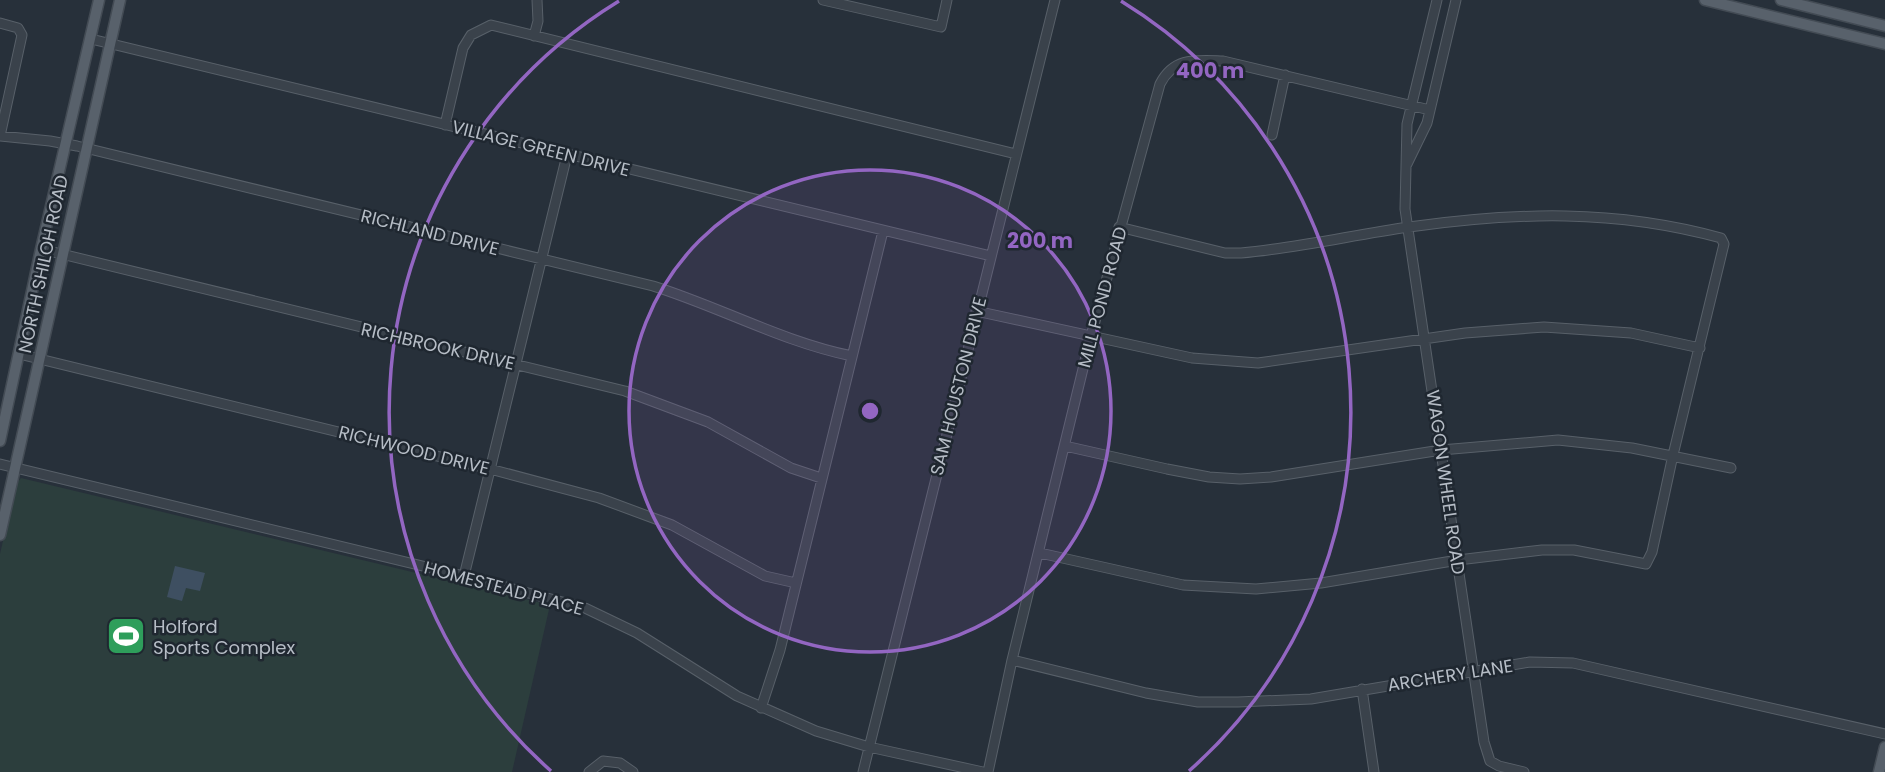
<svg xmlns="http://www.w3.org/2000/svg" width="1885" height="772" font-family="Poppins,sans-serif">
  <rect width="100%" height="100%" fill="#27303a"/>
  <!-- green -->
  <path fill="#2c3e3d" d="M21 478 550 605 512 772H0V554L16 484Z"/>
  <!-- water -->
  <path fill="#3e4f61" d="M175 566 205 573 200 591 186 588 182 601 167 597Z"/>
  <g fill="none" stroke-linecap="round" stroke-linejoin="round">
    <!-- minor casing -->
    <g stroke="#586069" stroke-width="11">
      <path id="minor" d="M823 0 941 27 947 0
        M1437 0 1407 124 1405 209 1484 742 1490 761 1499 766 1524 772
        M0 23 18 28 22 35 0 136
        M534 36 538 21 537 0
        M91 39 991 256
        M445 125 463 48 471 35 491 25 1016 154
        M1272 135 1285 75
        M0 136 50 141 77 146 653 286C720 307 783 342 852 356
        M1407 164 1427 123 1456 0
        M41 249 625 391 708 422 791 468 821 478
        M976 311 1192 358 1258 363 1465 333 1544 327 1631 333 1700 348
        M19 354 490 469 599 498 672 525 765 576 796 583
        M1065 446 1167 469 1209 477 1240 479 1271 477 1441 450 1558 440 1632 448 1731 468
        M0 464 464 576 585 608 637 633 737 696 816 731 869 747 983 772
        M1040 553 1183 585 1256 589 1321 583 1458 560 1542 550H1574L1646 564 1652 552 1673 455 1724 244 1721 238C1615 209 1517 212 1409 227 1353 235 1297 248 1241 253H1225L1119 227
        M464 576 567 155
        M1012 660 1146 693 1198 702H1238L1311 699 1530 662 1573 663 1885 734
        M1362 689 1374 772
        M761 708 780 650 883 231
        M589 772 603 761 620 763 633 772
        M863 772 1055 0
        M988 772 1012 660 1091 336 1160 84C1174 57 1195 60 1223 61L1430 110"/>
    </g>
    <!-- major casing -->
    <g stroke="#434b54" stroke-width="13">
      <path id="major" d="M1705 0 1885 44
        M1781 0 1885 26
        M0 441 41 249 99 0
        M0 535 120 0
        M1879 772 1885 747"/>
    </g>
    <!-- minor -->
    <use href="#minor" stroke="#3a424b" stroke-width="9"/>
    <!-- major -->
    <use href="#major" stroke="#58616b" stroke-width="10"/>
  </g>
  <!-- distance rings -->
  <circle cx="870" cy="411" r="241" fill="#9366c2" fill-opacity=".12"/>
  <g fill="none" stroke="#9366c2" stroke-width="3.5">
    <circle cx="870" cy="411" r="241"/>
    <path d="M551 771A481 481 0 0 1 619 1M1121 1A481 481 0 0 1 1189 771"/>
  </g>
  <!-- icons -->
  <defs>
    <g id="stadium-square" transform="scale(2.0125)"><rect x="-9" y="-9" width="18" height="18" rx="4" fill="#2e9e5b" stroke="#1f2730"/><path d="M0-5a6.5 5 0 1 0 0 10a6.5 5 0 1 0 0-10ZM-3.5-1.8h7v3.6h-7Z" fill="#fff"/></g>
  </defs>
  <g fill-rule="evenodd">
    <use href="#stadium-square" x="126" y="636"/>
  </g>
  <g text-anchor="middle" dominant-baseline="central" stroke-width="5" stroke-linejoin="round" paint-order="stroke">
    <!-- street labels -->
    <g font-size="18" fill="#b6bdc6" stroke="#1f2730">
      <text transform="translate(541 148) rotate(14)">VILLAGE GREEN DRIVE</text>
      <text transform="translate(430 232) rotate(14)">RICHLAND DRIVE</text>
      <text transform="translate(43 264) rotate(-78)">NORTH SHILOH ROAD</text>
      <text transform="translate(1102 297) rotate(-75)">MILL POND ROAD</text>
      <text transform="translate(438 346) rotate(13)">RICHBROOK DRIVE</text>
      <text transform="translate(958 386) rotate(-76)">SAM HOUSTON DRIVE</text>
      <text transform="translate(414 450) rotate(14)">RICHWOOD DRIVE</text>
      <text transform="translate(1446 482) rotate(82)">WAGON WHEEL ROAD</text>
      <text transform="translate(504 588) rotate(15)">HOMESTEAD PLACE</text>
      <text transform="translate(1450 675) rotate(-9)">ARCHERY LANE</text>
    </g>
    <!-- poi labels -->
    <g font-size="18" fill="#b6bdc6" stroke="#1f2730" text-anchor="start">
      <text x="153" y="626">Holford<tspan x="153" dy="21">Sports Complex</tspan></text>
    </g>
  </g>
  <circle cx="870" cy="411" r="10" fill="#9366c2" stroke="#1f2730" stroke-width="3.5"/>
  <g font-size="21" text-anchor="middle" font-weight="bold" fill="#9366c2" stroke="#1f2730" stroke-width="5" stroke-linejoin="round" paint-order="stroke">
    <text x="1210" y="78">400 m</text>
    <text x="1040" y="248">200 m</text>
  </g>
</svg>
